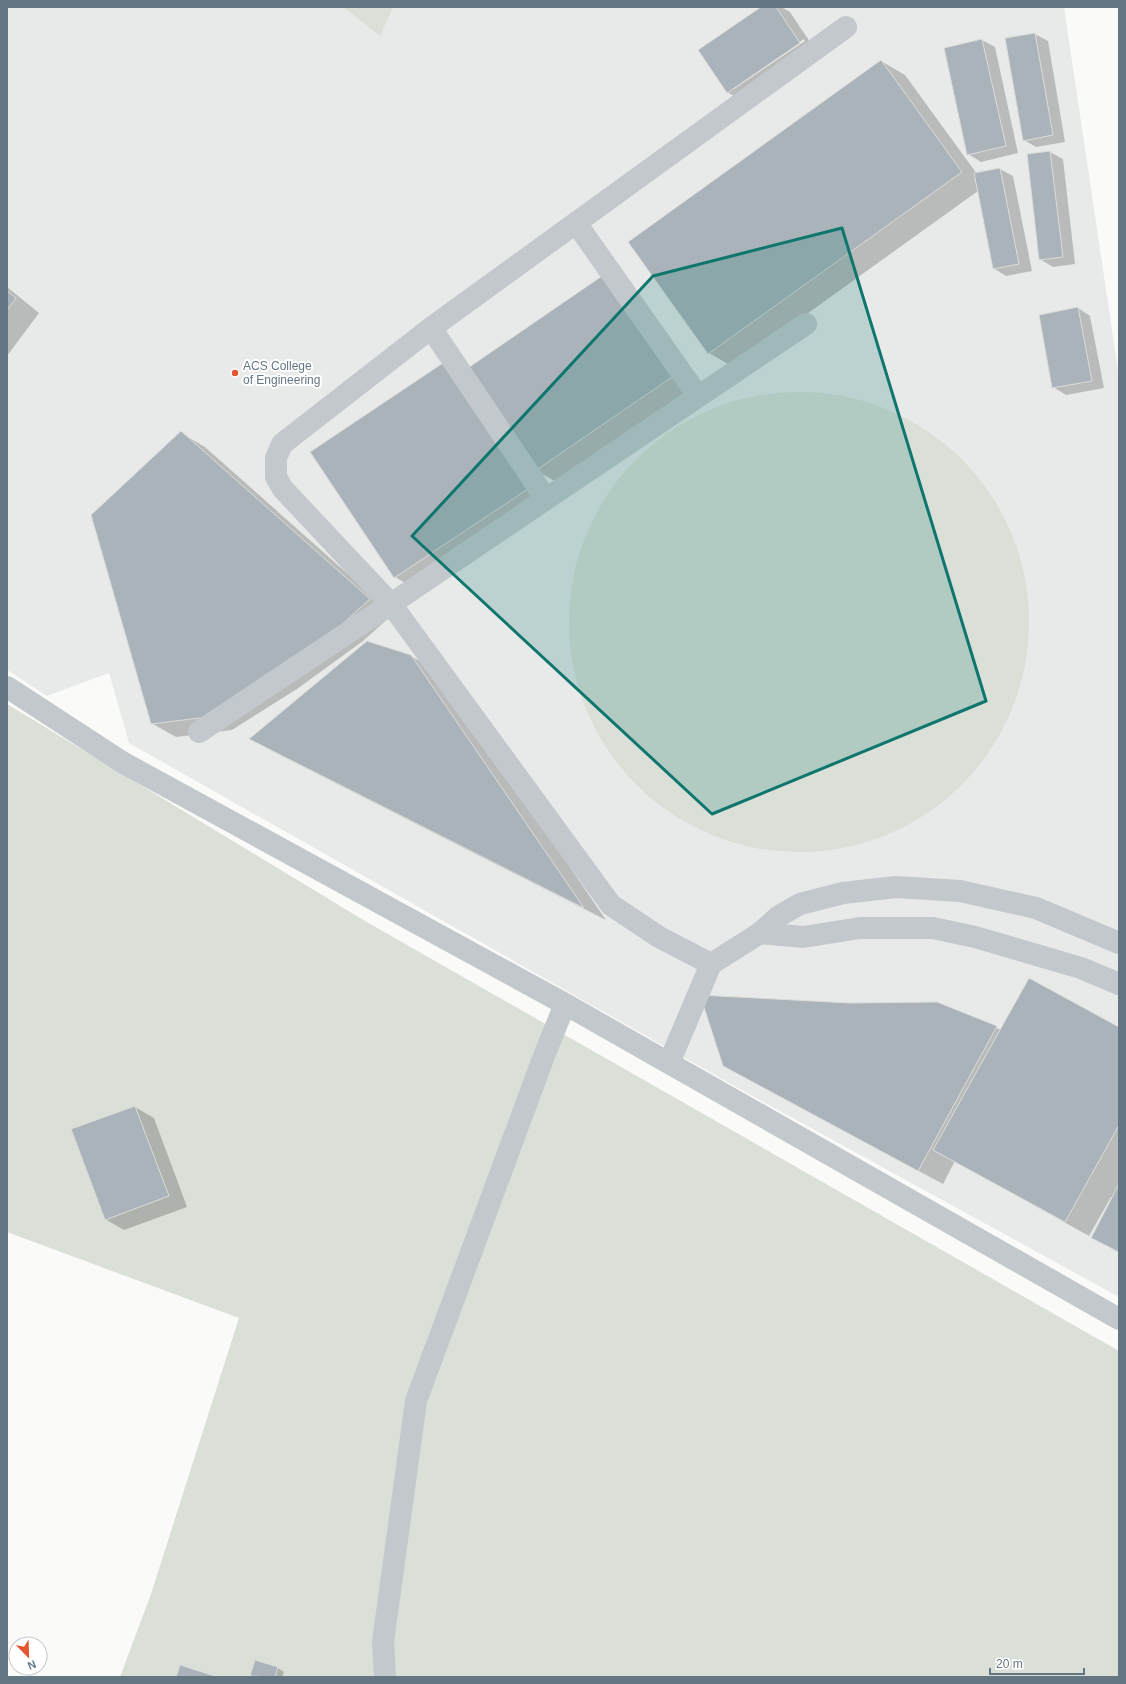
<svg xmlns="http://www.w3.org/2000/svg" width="1126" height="1684" font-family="Helvetica,sans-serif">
  <rect width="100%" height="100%" fill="#fafaf8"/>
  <!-- built -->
  <path fill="#e8e9e9" d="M7 7H343L380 35 393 7H1064L1119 377V1297L738 1088 129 743 109 673 47 696 7 670Z"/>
  <!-- green -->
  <path fill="#dadfd7" d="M343 7H393L380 36Z
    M569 622a230 230 0 1 1 460 0a230 230 0 1 1-460 0Z
    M7 704 365 921 1119 1351V1677H120L151 1594 239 1318 7 1232Z"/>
  <!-- shadow -->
  <path fill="#0003" fill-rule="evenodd" d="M763 7H781L790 12 818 54 746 103 727 92ZM804 39 805 41 734 89V86Z
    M1035 34 1048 41 1065 142 1036 147 1024 140 1006 39Z
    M982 40 995 47 1018 153 981 162 968 154Z
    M881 61 905 75 977 174 1000 169 1013 176 1032 271 1006 276 993 268 978 191 733 367 709 353Z
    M1050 152 1063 159 1075 264 1053 267 1040 259 1028 155Z
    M602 277 696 392 560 484 533 469 554 501 419 591 395 577 471 377Z
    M7 287 39 313 7 356Z
    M1078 308 1090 316 1104 388 1066 395 1053 387Z
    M181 433 205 447 393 614 363 641 297 689 232 730 176 737 151 723Z
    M411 656 435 670 606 920 274 752 251 739Z
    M937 1003 1001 1030 1119 1028V1253L1092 1237 1113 1198 1111 1197 1089 1236 955 1161 943 1184 748 1079 850 1004Z
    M135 1107 154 1118 187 1207 124 1230 105 1219Z
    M278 1668 284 1672 282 1677H254L251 1675Z"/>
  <!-- building -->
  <path fill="#aab3b9" stroke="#dcdcda" d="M761 7H776L800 43 727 93 698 50Z
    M1035 33 1053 135 1023 141 1005 38Z
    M982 39 1006 146 967 155 944 48Z
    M881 60 962 172 708 354 628 242Z
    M1050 151 1063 257 1039 260 1027 154Z
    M1000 168 1019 264 993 269 974 173Z
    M602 276 672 377 535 471 465 370Z
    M7 291 16 298 7 310Z
    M1078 307 1092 381 1052 388 1039 315Z
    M446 361 531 487 394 578 310 452Z
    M181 431 370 599 338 628 207 717 151 724 91 515Z
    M367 641 411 655 584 908 249 739Z
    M1029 978 1119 1027V1125L1065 1222 933 1150Z
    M700 995 850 1003 937 1002 997 1026 918 1171 723 1066Z
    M135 1106 169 1196 105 1220 71 1129Z
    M1119 1184V1252L1091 1238Z
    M255 1660 278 1667 275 1677 250 1676Z
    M180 1665 218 1677H176Z"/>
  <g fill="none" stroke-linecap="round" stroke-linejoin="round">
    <!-- minor -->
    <path stroke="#c3c8cc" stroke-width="22" d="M576 223 698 396
      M806 324 546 499 391 604 611 905 659 937 711 964 760 933 779 916 800 904 843 893 896 887 960 891 1036 908 1119 943
      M546 499 431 328 846 27
      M7 687 122 762 565 1004 1119 1319
      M199 732 391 604 283 489 276 477V458L282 444 431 328
      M760 933 803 937 860 928H933L975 937 1081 968 1119 984
      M669 1063 711 964
      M385 1677 383 1642 416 1401 544 1056 565 1004"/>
  </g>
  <!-- marked area -->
  <path fill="#0f766e" fill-opacity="0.2" stroke="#0f766e" stroke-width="3" stroke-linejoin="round" d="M842 228 986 701 712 814 412 536 653 276Z"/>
  <!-- markers -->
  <circle fill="#e4572e" stroke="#fff" stroke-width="1.5" cx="235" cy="373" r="4"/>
  <g text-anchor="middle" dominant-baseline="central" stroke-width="4" stroke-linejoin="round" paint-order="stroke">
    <!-- poi labels -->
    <g font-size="12" fill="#657683" stroke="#fff" text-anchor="start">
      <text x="243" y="366">ACS College<tspan x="243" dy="14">of Engineering</tspan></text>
    </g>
  </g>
  <!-- border -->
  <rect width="1126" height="1684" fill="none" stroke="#657683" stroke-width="16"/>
  <!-- north arrow -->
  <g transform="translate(28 1656) rotate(157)"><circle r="19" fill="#ffffff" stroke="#c1c8cd"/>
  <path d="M0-3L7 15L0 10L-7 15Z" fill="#e4572e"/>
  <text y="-6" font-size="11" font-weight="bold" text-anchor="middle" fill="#657683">N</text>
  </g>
  <!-- scale -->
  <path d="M990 1668v6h94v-6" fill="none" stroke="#657683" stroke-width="2"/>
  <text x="996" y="1668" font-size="12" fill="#657683" stroke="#ffffff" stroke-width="3" paint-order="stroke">20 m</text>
</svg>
